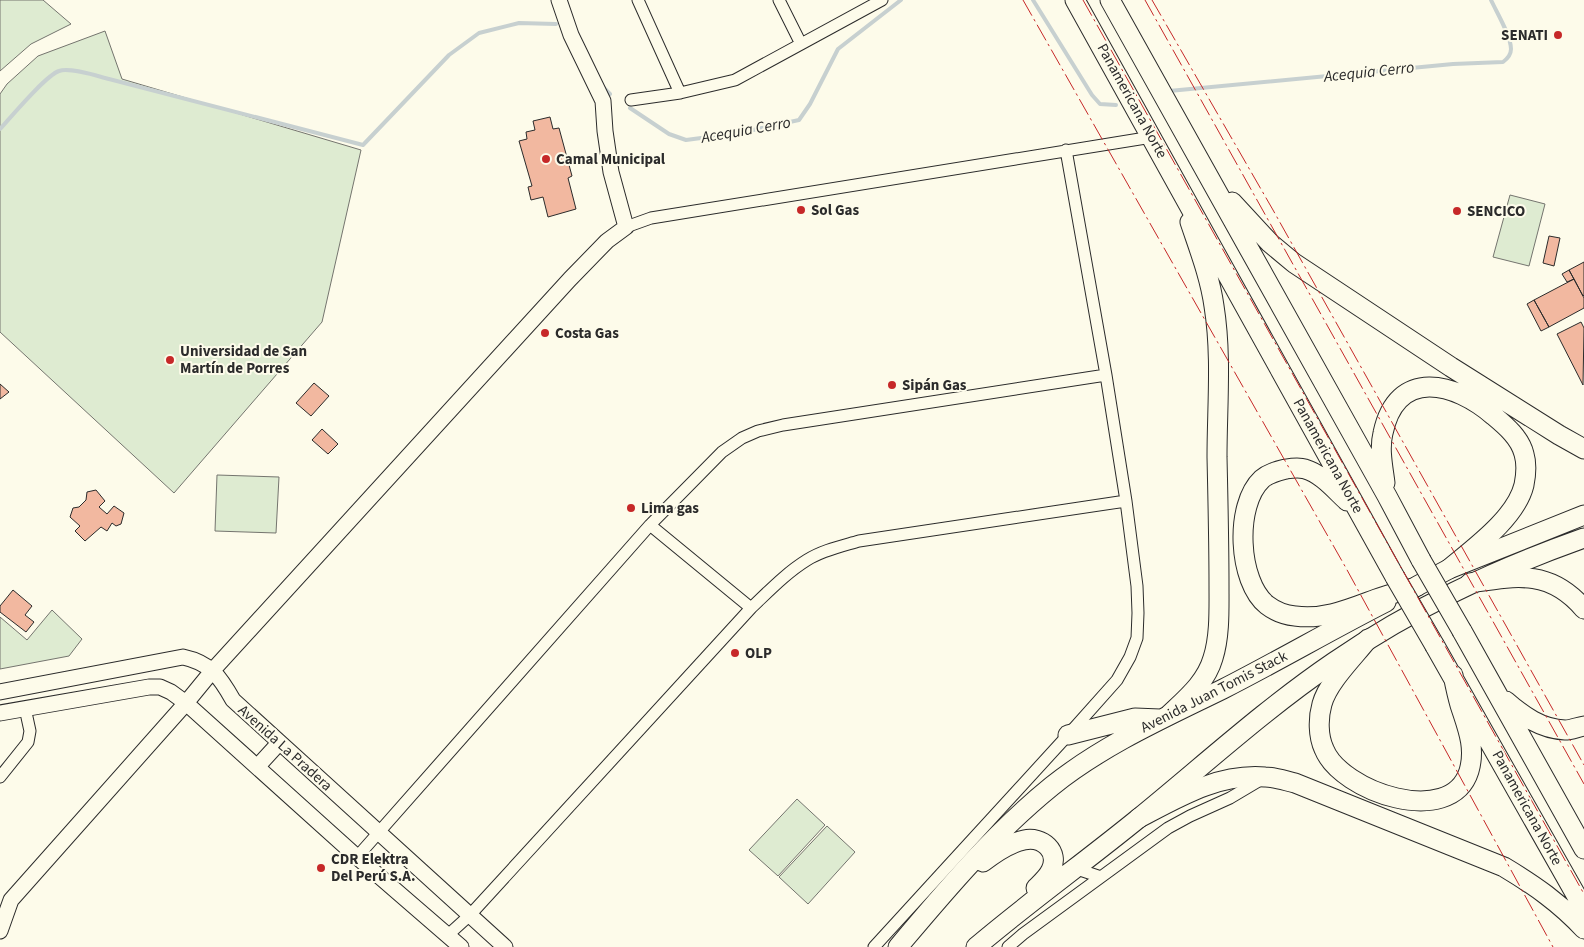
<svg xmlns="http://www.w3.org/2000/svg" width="1584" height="947" font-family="'Source Sans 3',sans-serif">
  <rect width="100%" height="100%" fill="#fdfbea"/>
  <!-- green -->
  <path fill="#deebd1" stroke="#74746e" d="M0 0H43L71 24 31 44 0 71Z
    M105 31 122 79 361 150 322 322 174 493 0 332V94L7 84 38 56Z
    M1510 195 1545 204 1529 266 1493 257Z
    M217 475 279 477 276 533 215 531Z
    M52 610 82 639 69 656 0 669V617L27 640Z
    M797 799 825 825 778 876 749 850Z
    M827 826 855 852 808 904 779 877Z"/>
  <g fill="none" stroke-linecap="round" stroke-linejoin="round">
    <!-- stream -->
    <path stroke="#c7d0d0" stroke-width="4" d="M1033 0 1092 95 1100 104 1116 105
      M603 87 610 94
      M1169 91 1453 64 1503 62C1507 59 1511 55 1511 49 1511 36 1497 13 1491 0
      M630 108 669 134 686 140 739 133 799 120 810 104 838 49 901 0
      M0 129C11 117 46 75 59 71 70 67 97 76 109 79L363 145 449 55 479 33 519 23 556 24"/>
  </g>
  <!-- building -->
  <path fill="#f2b8a0" stroke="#2b2b2b" d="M550 117 553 129 559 128 572 176 568 178 576 209 548 217 543 197 531 200 528 187 532 186 519 141 527 139 526 132 535 130 533 121Z
    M1549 236 1560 238 1554 266 1543 263Z
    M1584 262V295L1583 296 1569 270Z
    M1569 270 1574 279 1567 282 1562 274Z
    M1574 279 1584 298V308L1549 327 1534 300Z
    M1534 300 1549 327 1541 331 1527 304Z
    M1581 322 1584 328 1583 385 1557 334Z
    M314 383 329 396 311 416 296 403Z
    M0 384 9 392 0 399Z
    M322 429 338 444 328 454 312 440Z
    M96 490 105 501 99 507 107 514 114 506 124 513 121 524 116 526 112 523 107 531 101 527 85 541 75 531 80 526 70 517 73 508 79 507 86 500 87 492Z
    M13 590 32 606 25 615 34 622 26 632 0 612V606Z"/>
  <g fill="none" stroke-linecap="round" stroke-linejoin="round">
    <!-- minor casing -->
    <g stroke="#2b2b2b" stroke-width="13">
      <path id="minor" d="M638 0 680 93
        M779 0 801 44
        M631 100 680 93 735 80 882 0
        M626 227 651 218 1152 137
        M650 525 751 608
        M0 777 28 742 30 731 25 708
        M357 857 650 525 722 452 742 438 758 431 783 425 1106 375
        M1074 868 1101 877
        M448 935 470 915 751 608C769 591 786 573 807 560 823 550 842 546 859 541L1126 501
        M874 947 1068 735 1117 680 1130 657 1137 638 1138 613 1137 586 1126 501 1106 375 1066 150
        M1008 947 1023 934 1168 828 1190 816 1230 798 1262 779"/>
    </g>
    <!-- tertiary casing -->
    <g stroke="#2b2b2b" stroke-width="17">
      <path id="tertiary" d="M0 692 183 657C211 663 220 677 233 700L505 947
        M0 713 149 687H160L171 692 186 703 357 857 461 947
        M258 766 279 743
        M0 931 11 900 186 703 213 670 570 279 607 241 626 227 611 172 605 131 603 101 571 35 559 0"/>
    </g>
    <!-- primary casing -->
    <g stroke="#2b2b2b" stroke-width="21">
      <path id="primary" d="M1417 586 1449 569 1584 515
        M1068 735 1135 718 1160 719
        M983 862C996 852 1009 843 1024 840 1042 836 1060 851 1051 870 1048 877 1041 883 1036 888
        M898 947C946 890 994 833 1052 786 1103 745 1164 718 1223 689 1278 661 1331 630 1386 602
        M976 947C1029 902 1085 862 1139 818 1204 765 1265 709 1334 662 1413 608 1494 570 1584 538"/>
    </g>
    <!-- trunk casing -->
    <g stroke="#2b2b2b" stroke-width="21">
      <path id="trunk" d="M1075 0 1395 577
        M1110 0 1387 496 1421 560
        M1232 202 1270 243 1294 263 1451 367 1559 435 1584 449
        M1385 483C1383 467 1379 449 1383 433 1397 367 1455 382 1494 416 1506 426 1520 438 1524 454 1527 464 1526 475 1524 485 1516 518 1474 548 1449 569
        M1347 501C1334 489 1322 474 1305 469 1299 467 1292 468 1286 469 1278 471 1269 473 1262 479 1234 505 1238 582 1267 605 1276 612 1285 615 1295 616 1324 620 1349 609 1376 599 1389 594 1403 591 1416 587
        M1470 583C1516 576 1550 569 1584 609
        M1462 631 1584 849
        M1368 639C1354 657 1328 682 1322 704 1318 718 1318 736 1324 749 1341 792 1451 829 1469 771 1476 747 1467 727 1460 705 1457 695 1455 685 1453 675
        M1435 646 1584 909
        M1506 701C1523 716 1541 729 1565 730 1571 730 1578 727 1584 726
        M1170 714C1188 697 1206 682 1213 658 1220 636 1219 609 1219 586 1219 543 1218 500 1217 457 1217 407 1222 356 1214 306 1210 277 1199 249 1190 222
        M1139 818C1179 797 1219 773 1265 777 1275 777 1286 781 1295 783L1504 867C1534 885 1560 903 1584 929"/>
    </g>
    <!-- minor -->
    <use href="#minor" stroke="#fdfbea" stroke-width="11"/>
    <!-- tertiary -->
    <use href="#tertiary" stroke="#fdfbea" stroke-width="15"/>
    <!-- primary -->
    <use href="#primary" stroke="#fdfbea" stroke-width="19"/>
    <!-- trunk -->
    <use href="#trunk" stroke="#fdfbea" stroke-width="19"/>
    <!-- trunk-bridge casing -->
    <g stroke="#2b2b2b" stroke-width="21" stroke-linecap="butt">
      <path id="trunk-bridge" d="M1421 560 1462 631
        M1395 577 1435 646"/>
    </g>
    <!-- trunk-bridge -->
    <use href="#trunk-bridge" stroke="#fdfbea" stroke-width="19"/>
    <!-- power -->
    <path stroke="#c62828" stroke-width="1" stroke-dasharray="18 4 2.5 4" stroke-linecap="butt" d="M1023 0 1346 568 1553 947
      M1083 0 1584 894
      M1145 0 1584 784
      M1152 0 1273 210 1584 765"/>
  </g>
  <!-- markers -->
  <g fill="#c62828" stroke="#fdfbea" stroke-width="2">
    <circle cx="1558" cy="35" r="5"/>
    <circle cx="546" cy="159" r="5"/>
    <circle cx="801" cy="210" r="5"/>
    <circle cx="1457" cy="211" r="5"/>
    <circle cx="545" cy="333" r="5"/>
    <circle cx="170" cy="360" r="5"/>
    <circle cx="892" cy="385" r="5"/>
    <circle cx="631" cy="508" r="5"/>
    <circle cx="735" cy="653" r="5"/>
    <circle cx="321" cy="868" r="5"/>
  </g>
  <g text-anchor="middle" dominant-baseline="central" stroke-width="4" stroke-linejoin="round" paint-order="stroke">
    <!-- poi labels -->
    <g font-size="15" font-weight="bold" fill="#2b2b2b" stroke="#fdfbea" text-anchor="start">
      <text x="1548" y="35" text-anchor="end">SENATI</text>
      <text x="556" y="159">Camal Municipal</text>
      <text x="811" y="210">Sol Gas</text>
      <text x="1467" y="211">SENCICO</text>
      <text x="555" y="333">Costa Gas</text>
      <text x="180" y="351">Universidad de San<tspan x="180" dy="17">Martín de Porres</tspan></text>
      <text x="902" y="385">Sipán Gas</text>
      <text x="641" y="508">Lima gas</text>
      <text x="745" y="653">OLP</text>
      <text x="331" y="859">CDR Elektra<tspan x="331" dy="17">Del Perú S.A.</tspan></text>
    </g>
    <!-- street labels -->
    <g font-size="15" fill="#2b2b2b" stroke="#fdfbea">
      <text transform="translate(1132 101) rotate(61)">Panamericana Norte</text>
      <text transform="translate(1328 456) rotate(61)">Panamericana Norte</text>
      <text transform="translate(1214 692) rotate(-27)">Avenida Juan Tomis Stack</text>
      <text transform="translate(285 748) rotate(42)">Avenida La Pradera</text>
      <text transform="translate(1527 808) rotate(61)">Panamericana Norte</text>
    </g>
    <!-- water labels -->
    <g font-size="16" font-style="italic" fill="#2b2b2b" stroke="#fdfbea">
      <text transform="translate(1369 72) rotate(-6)">Acequia Cerro</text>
      <text transform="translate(746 130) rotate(-10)">Acequia Cerro</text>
    </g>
  </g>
</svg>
